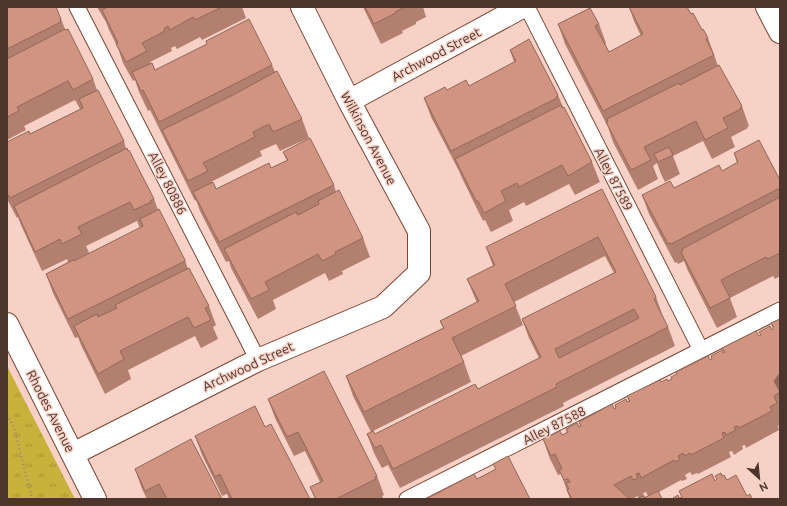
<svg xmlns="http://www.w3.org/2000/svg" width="787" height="506" font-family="Ubuntu,sans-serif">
  <defs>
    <pattern id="park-tufts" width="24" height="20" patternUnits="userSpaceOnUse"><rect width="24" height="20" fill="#c8b23b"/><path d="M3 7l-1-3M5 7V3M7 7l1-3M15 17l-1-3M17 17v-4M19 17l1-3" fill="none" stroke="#a59232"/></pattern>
  </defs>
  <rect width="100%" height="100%" fill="#f7d1c5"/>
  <!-- park -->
  <path fill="url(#park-tufts)" d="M7 366 75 499H7Z"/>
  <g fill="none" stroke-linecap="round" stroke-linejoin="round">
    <!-- lane casing -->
    <g stroke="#7a4534" stroke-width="17">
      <path id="lane" d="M77 7 258 360
        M527 7 701 350
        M407 499 780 310"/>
    </g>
    <!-- street casing -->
    <g stroke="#7a4534" stroke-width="24">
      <path id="street" d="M349 101 522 7
        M7 324 95 499
        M73 454 258 360 383 307 419 273V231L349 101 302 7"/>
    </g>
    <!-- secondary casing -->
    <g stroke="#7a4534" stroke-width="24">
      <path id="secondary" d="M767 7 780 32"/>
    </g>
    <!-- path -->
    <path stroke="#a38379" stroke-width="2.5" stroke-dasharray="1 3" stroke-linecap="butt" d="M7 415 14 427 32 499"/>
    <!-- lane -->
    <use href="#lane" stroke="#fff" stroke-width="15"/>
    <!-- street -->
    <use href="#street" stroke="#fff" stroke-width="22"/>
    <!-- secondary -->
    <use href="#secondary" stroke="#fff" stroke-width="22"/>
  </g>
  <!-- wall -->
  <path fill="#b37f6f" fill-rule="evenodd" d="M7 7 61 19 65 29 93 79 97 90 124 141 126 149 154 199 158 210 185 260 188 269 209 306 216 325 213 327 218 339 201 348 195 336 128 370 131 379 105 394 81 345 78 337 75 338 53 293 46 274 68 262 67 259 42 271 21 225 18 217 17 218 7 199V142L30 134 82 108 80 109 75 100 24 126 26 130 7 140ZM137 221 140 228 74 261 89 253 86 246Z
    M97 7H242L246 18 202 40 200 37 177 49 175 46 171 48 172 51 150 62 151 63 155 70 272 65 275 72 302 119 309 138 280 151 276 144 260 151 262 156 211 182H212L216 189 271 168 287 161 283 152 334 185 336 192 363 238 370 257 342 271 343 274 329 281 325 273 273 300 276 309 258 319 231 268 229 261 226 262 200 211 196 200 195 201 150 110 148 111 139 92 135 80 133 81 123 63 118 48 109 30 106 22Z
    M363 7H423L426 17 416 22V24L402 31 403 33 381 44Z
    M629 7H687L691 14 708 38 718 66 742 106 749 126 747 127 748 128 731 137 735 147 712 159 703 141 673 156 680 174 665 182 661 174 657 163 653 166 658 179 638 190 613 142 608 127 565 44 558 24H599L606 43 605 44 609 52 641 36 634 21Z
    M510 50 558 95 563 107 592 162 600 182 575 195 569 184 526 206 524 202 509 210 513 221 491 232 485 220 483 221 462 178 459 171 431 117 424 98 447 90 469 86 514 62Z
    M734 153 780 180V276L775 279 773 276 730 298 737 317 717 328 688 271 684 261 678 264 677 262 675 263 649 214 642 195 674 188 722 171 737 163Z
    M602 189 656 297 663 317 668 327 675 346 563 403 564 406 400 488 388 465 382 468 374 453 367 434 371 432 353 396 346 376 443 328 440 321 477 303 467 279 493 266 486 247ZM605 256 614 273 522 319 529 338 539 358 478 389 375 434 373 431 471 382 464 362 461 356 523 325 514 302Z
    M780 319V424L778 426 779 430 746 448 745 445 742 446 743 449 734 455 732 451 729 452 731 457 698 474 697 473 692 475 690 472 685 475 687 479 682 481 681 480 659 492 662 499 639 498 638 496 632 499H570L561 474 558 475 550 459 543 439 562 435 567 433 566 429 579 427 580 426 579 422 614 409 616 408 615 405 629 402 627 396 661 382 668 381 710 360H712L711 356 724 353 722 348 759 336 761 335 759 332 772 330 773 329 771 323ZM646 492 648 496 645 497 643 493Z
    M268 399 377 476 384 495 382 496 383 498 381 499H315L310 487 320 482 305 451 294 456 275 418Z
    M265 427 310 499H229L227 494 222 496 202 455 195 436Z
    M135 469 222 499H147L142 489Z"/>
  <!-- shaded-wall -->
  <path fill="#92685a" d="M780 373V392L774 381Z"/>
  <!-- building -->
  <path fill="#d09481" stroke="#92685a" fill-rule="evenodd" d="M7 7H56L61 19H60L61 22 7 49Z
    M108 7H222L195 20 193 17 170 30 168 26 164 29 165 31 142 43 147 51 126 62 116 44 118 43 102 10Z
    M365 7H405L395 12 396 13 374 24Z
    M629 7H687L691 14 693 13 702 30 703 29 708 38 706 39 714 55 603 111 558 24 590 8 599 24 595 26 609 52 643 34Z
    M249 19 272 65 159 122 143 90 141 91 132 72 152 63 155 70 207 44 206 41Z
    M65 29 66 30 68 29 93 79 73 90 68 81 17 107 19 111 7 117V59Z
    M529 39 558 95 556 97 557 98 451 151 424 98 445 87 447 90 466 80 469 86 516 61 510 50Z
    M719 65 742 106 740 108 741 109 723 118 728 128 705 140 696 121 644 147 651 160 631 170 606 122H608L607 119 679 83 680 85Z
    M277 71 302 119 273 132 269 124 253 132 255 137 203 163 208 171 188 181 162 130 233 95Z
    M98 90 124 141 10 198 7 193V142L29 131 30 134 83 108 79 99Z
    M561 105 562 108 564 107 592 162 568 176 562 165 519 187 517 183 501 191 506 201 484 213 478 201H476L455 159Z
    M310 138 334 185 219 242 193 192 213 182 216 189 269 163 271 168 288 160 283 152Z
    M759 140 780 180V188L671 244 670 243 668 244 642 195 670 181 674 188 719 165 722 171 738 162 734 153Z
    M669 147 673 155 658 162 654 154Z
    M127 148 128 151 129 150 154 199 150 201 151 202 134 210 130 202 78 227 82 234 62 244 60 239 35 252 14 206Z
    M602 189 656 297 654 299 668 327 556 384 557 387 393 469 381 445 375 448 367 434 373 431 375 434 475 384 478 389 541 357 522 319 616 272 598 237 505 284 516 306 452 338 464 362 364 412 346 376 444 328 440 321 479 301 467 279 495 265 486 247ZM634 309 639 318 559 358 555 349Z
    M339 190 363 238 335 252 336 254 322 261 318 254 265 282 269 290 251 299 224 249 296 212 298 215 319 204 318 201Z
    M780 197V253L768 259 766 257 721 280 730 298 710 308 681 252 683 251 682 249Z
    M159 209 185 260V261L68 319 46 274 73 260 74 261 143 226 140 219Z
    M189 268 209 306 205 308 211 320 194 328 188 317 120 351 124 359 98 374 74 326 97 314 98 317 117 308 115 305Z
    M780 319V373L774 381 780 392 774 396 777 403 770 407 772 411 739 428 738 426 734 427 736 430 726 435 725 432 722 433 724 438 691 455 690 453 685 456 683 453 678 456 680 459 675 462 674 460 641 478 639 473 636 474 638 478 633 480 631 476 614 485 630 499H572L567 490 569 489 566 483 570 482 568 479 564 480 559 470 562 469 555 454 551 456 543 439 560 431 562 435 568 432 566 429 577 423 579 427 581 426 579 422 612 404 614 409 616 408 615 405 626 399 627 402 630 401 627 396 660 380 661 382 667 379 668 381 672 379 671 377 677 374 676 372 708 356 710 360 712 359 711 356 722 350 723 353 725 352 722 348 756 331 759 336 761 335 759 332 770 326 772 330 774 328 771 323Z
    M324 371 377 476 375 477 376 479 336 499H316L310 487 323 481 298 432 287 437 268 399Z
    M255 406 265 427 271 424 310 499H232L220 474 215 477 195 436Z
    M191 439 222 499H167L159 484 145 491 135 469Z
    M508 456 530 499H426L474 474 477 479 496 469 493 464Z
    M721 473 722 476 724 475 727 480 736 475 747 496 750 494 752 499H674L673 498 678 495 679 498 682 497 679 491 712 474 715 481 717 479 715 476Z
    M658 491 662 499H638V498L643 496 644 498Z"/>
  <g text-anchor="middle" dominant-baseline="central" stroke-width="3" stroke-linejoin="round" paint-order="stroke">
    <!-- street labels -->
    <g font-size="13" fill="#4d342c" stroke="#f7d1c5">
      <text transform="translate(436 54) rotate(-28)">Archwood Street</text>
      <text transform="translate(369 138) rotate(62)">Wilkinson Avenue</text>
      <text transform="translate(614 179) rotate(63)">Alley 87589</text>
      <text transform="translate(168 183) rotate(63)">Alley 80886</text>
      <text transform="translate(248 366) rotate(-25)">Archwood Street</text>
      <text transform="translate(51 411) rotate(63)">Rhodes Avenue</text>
      <text transform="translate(554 425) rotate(-27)">Alley 87588</text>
    </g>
  </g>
  <!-- border -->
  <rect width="787" height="506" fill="none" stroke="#4d342c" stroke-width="16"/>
  <!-- north arrow -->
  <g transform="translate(759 478) rotate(153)" stroke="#f7d1c5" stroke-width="3" paint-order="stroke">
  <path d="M0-3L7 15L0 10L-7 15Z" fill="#4d342c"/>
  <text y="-6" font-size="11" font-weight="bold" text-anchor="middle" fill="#4d342c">N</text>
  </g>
</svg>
